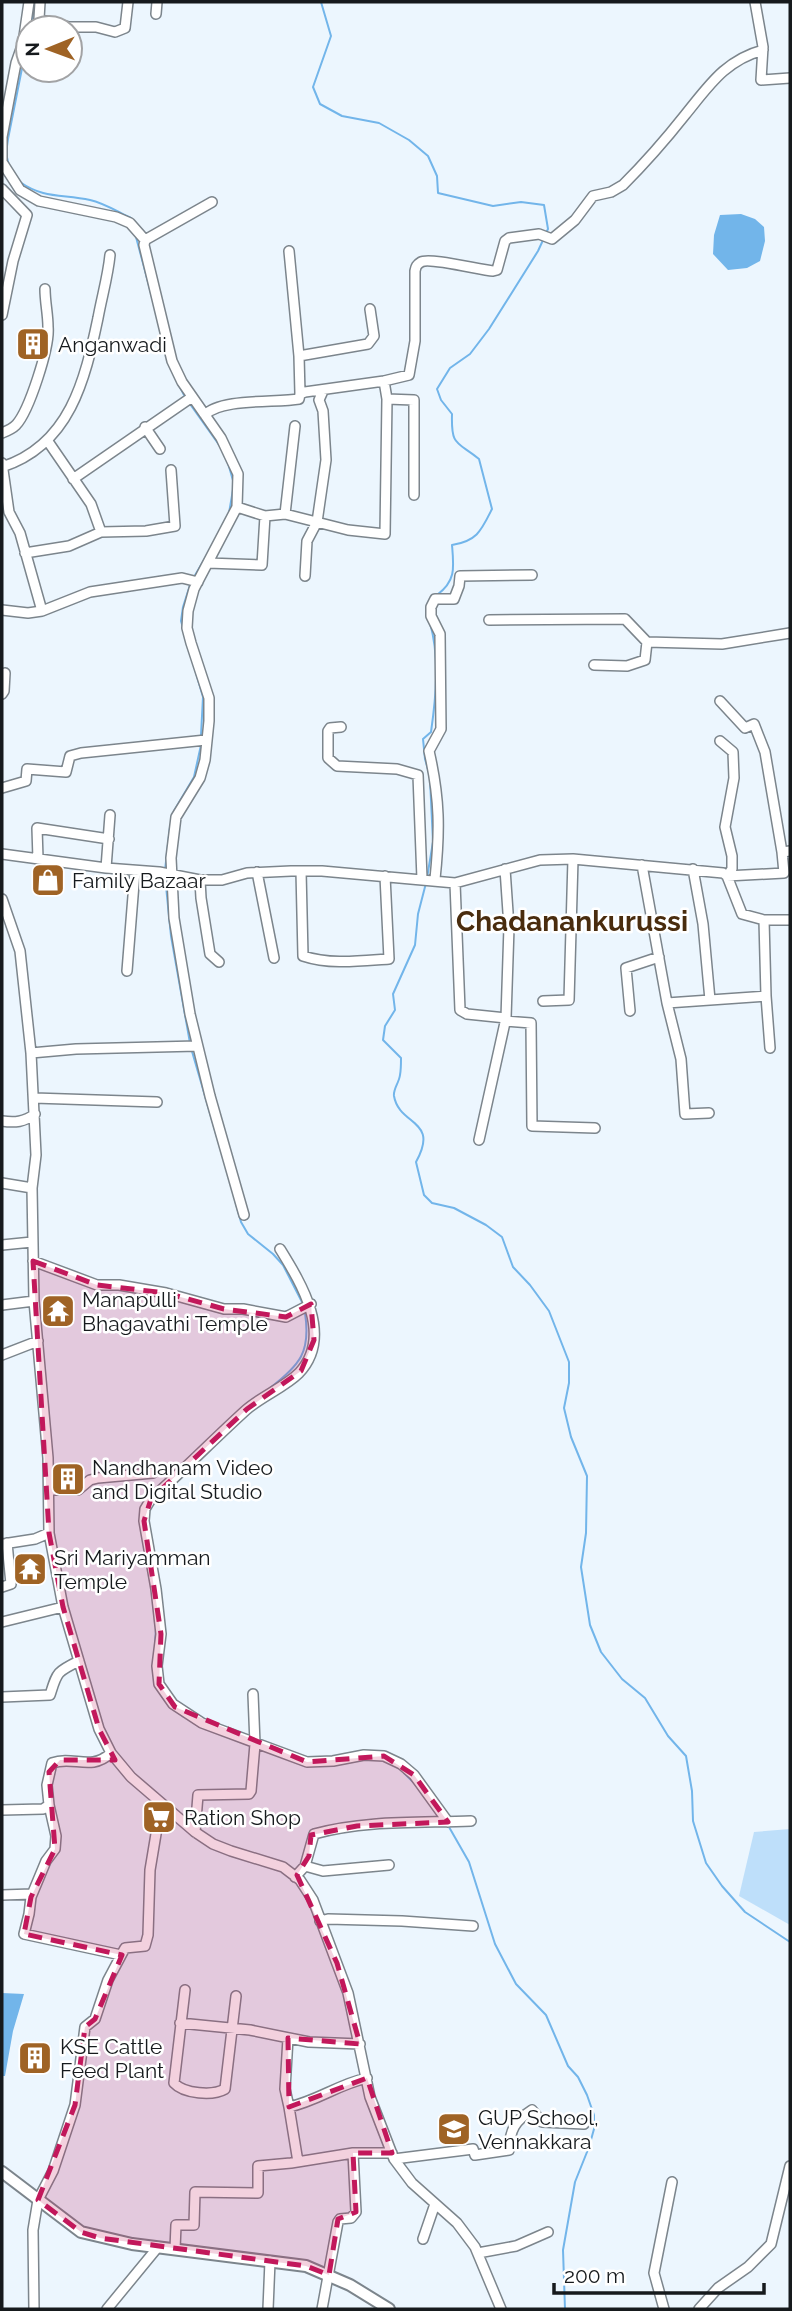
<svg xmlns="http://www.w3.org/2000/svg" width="792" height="2311" font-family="Raleway,sans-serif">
  <rect width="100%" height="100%" fill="#ecf6fe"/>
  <!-- green -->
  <path fill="#bedffa" d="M790 1829V1925L739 1896 754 1832Z"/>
  <!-- water -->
  <path fill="#72b5ea" d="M741 214 755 219 764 227 765 241 760 261 747 268 728 270 713 254 714 235 720 215Z
    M2 1993 24 1994 13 2031 5 2076H2Z"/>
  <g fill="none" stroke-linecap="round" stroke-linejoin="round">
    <!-- stream -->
    <path stroke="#72b5ea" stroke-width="2" d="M321 2 331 36 313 87 320 104 342 116 379 123 409 140 428 156 437 176 438 193 493 206 521 202 544 205 548 229 546 233
      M30 28 35 6
      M9 166 6 153 8 139 26 48
      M20 182C44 199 63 194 90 200 104 203 118 212 131 218
      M136 237 152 297
      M173 373 184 395
      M190 404 222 449
      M228 463 234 484 229 513
      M194 577 207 555
      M190 585 183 607 181 621 203 697 201 735
      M437 595C456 581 454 568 452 545 477 541 481 531 492 509L479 459C457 441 451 447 452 414L441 400 437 389 450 368 470 354 489 329 538 251 544 238
      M429 773 425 759 423 739 431 732C436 697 440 658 430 623
      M174 811 194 777 201 745
      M165 870 170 827
      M165 876 171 936 190 1043
      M427 878 433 842 430 779
      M426 883 418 914 415 945 393 994 395 1010 385 1026 383 1040 401 1058C401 1064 401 1070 400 1075 399 1083 393 1089 394 1096 399 1126 440 1119 416 1162L424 1195 432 1203 454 1208 486 1225 502 1237 513 1267 530 1285 549 1311 569 1362V1383L564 1408 571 1437 587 1476 586 1533 581 1567 590 1625 601 1652 622 1679 645 1698 668 1736 686 1756 692 1791 693 1821 706 1863 722 1886 745 1912 790 1942
      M191 1048 217 1137
      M235 1200 241 1222 248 1234 273 1254 283 1265 303 1304
      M270 1388C300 1365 311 1352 305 1313
      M141 1512V1531
      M155 1645 156 1629
      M161 1695 168 1704
      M172 1708 184 1717
      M390 1763 400 1769
      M404 1773 415 1784
      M449 1827 469 1862 495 1944 516 1984 546 2015 568 2066 578 2077 587 2095 594 2115V2129L589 2147 575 2182 563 2250 565 2309"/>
    <!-- minor casing -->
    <g stroke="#7c858c" stroke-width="12">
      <path id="minor" d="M29 2 23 43 16 63 2 137V162L20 190 39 201 116 217 130 223 145 240
        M40 2 39 19 69 27H96L115 32 125 28 128 2
        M755 2 763 47 761 80 790 78
        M156 14 157 2
        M2 189 27 215 13 261 2 315
        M212 202 145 240 144 245 172 361 182 382 221 438 238 474 237 507 194 589 188 611 187 628 191 643 209 698V721L205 760 200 778 176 817 171 858 174 918 190 1014 210 1096 244 1215
        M289 251 299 356 300 394
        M299 356 368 344 374 336 370 309
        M387 399 414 400V495
        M205 415C220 398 276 403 299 399L300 394 305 392 384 381 409 375 415 341V271C416 267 416 265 421 262 429 257 480 270 493 271L497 270 505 241 509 238 539 234 552 239 575 220 593 196 611 192 623 185C645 163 666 139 685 115 708 87 725 60 763 50
        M145 427 160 449
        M2 433C7 431 12 429 16 425 29 411 50 347 48 327 48 314 45 302 45 289
        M47 440 91 504 101 532
        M2 463 9 512 20 533 42 611 28 613 2 610
        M2 467C70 445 85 380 98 318 102 296 108 276 110 255
        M73 479 192 397
        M237 507 265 516 285 514 348 530 385 534 387 399 384 381
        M285 514 295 426
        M25 553 69 546 101 532 146 531 175 526 171 470
        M208 563 262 565 265 516
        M305 576 307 541 317 522 326 460 323 411 319 400 323 391
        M42 611 90 592 182 578 198 582
        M489 620 625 619 647 642
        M594 665 627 666 645 660 647 642 722 644 790 633
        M2 694 4 691 5 673
        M720 701 745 728 754 724 765 752 782 852 790 851
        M341 727 330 728 328 731V758L337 766 397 769 418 775 422 879
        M720 741 733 752 734 778 725 827 732 856V869L727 876
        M2 788 26 781 27 769 66 772 70 756 81 753 206 740
        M2 854 106 868 159 872 200 880H222L247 873 291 871H322L455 883 540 860 573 859 723 873 727 876 742 914 764 920H790
        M38 859 37 828 109 839
        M642 865 667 1003 766 996 764 920
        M106 868 110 815
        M693 869 703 924 710 1000
        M301 871 303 956C330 965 360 961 389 959L385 876
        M257 872 274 958
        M727 876 784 873 782 852
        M435 879C440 831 440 799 429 751L441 729 440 634 431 616V607L435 599H454L459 586 460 576 532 575
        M200 880 201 898 210 954 219 962
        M455 883 460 1010 467 1014 506 1018 509 927 505 869
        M2 899 20 951 31 1053 36 1155 32 1188 34 1301 48 1458 49 1533 63 1607 99 1729 111 1753 131 1777 195 1832 213 1844 231 1851 283 1867 300 1880 313 1900 348 1993 370 2097 394 2159 412 2183 457 2223 475 2247 501 2309
        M127 971 135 871
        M766 996 770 1048
        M543 1001 569 1000 573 859
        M667 1003 681 1059 685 1114 709 1113
        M630 1011 626 968 659 957
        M505 1021 531 1023 532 1126 595 1128
        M31 1053 76 1049 197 1046
        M34 1098 157 1102
        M2 1121C15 1123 24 1122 35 1114
        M479 1140 506 1018
        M2 1183 32 1188
        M2 1245 32 1242
        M280 1249C301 1283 334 1336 299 1373 285 1387 262 1396 246 1410 214 1439 184 1470 151 1499L145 1509 144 1521 156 1589 161 1634 157 1666 159 1684 173 1704 202 1723 307 1762 333 1761 364 1755 384 1756 401 1764 414 1775 448 1822
        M33 1261 97 1285H119L166 1293 224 1309H243L286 1317 311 1304
        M2 1305 34 1301
        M2 1355 38 1341
        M49 1490H78L90 1480 98 1478 153 1473
        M3 1544 35 1539 49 1533
        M2 1587 11 1584 7 1543
        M2 1622 63 1607
        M2 1697 50 1695C57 1673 56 1672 79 1661
        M49 1805 56 1836 55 1849 46 1861 31 1897 29 1914 24 1934 121 1955
        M2 1810 43 1809 49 1805 47 1785 52 1763C74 1755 90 1772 111 1753
        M195 1832 198 1795 249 1794 251 1791 255 1744 253 1694
        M305 1866 323 1871 389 1865
        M295 1877 305 1866 314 1834C365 1820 418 1823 471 1821
        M2 1895 32 1894
        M320 1921 328 1919 402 1921 473 1926
        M185 1990 174 2083C184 2094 213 2096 225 2089L236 1996
        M180 2023 250 2030 309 2042 360 2044
        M288 2038 285 2089 289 2107
        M394 2159 473 2149 475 2155 509 2150C510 2129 515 2121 532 2110L542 2122 584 2124
        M298 2162 289 2107C317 2101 339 2084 367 2078
        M423 2239 435 2204
        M175 2249 176 2225H194L195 2192 258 2193V2166L291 2163 353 2153H392
        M478 2253 516 2246 548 2232
        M34 2309 33 2230 38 2200 53 2171 75 2105 85 2027 95 2019 108 1980 125 1948 145 1946 148 1935 150 1870 161 1804
        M107 2309 158 2247
        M268 2309 270 2261
        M322 2309 338 2222 340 2219 351 2218 356 2212 353 2153
        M664 2309 654 2273 672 2182
        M699 2309 718 2288 748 2267 771 2244 790 2166"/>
    </g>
    <!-- major casing -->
    <g stroke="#7c858c" stroke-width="14">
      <path id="major" d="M2 2172 81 2232 132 2244 306 2266 350 2285 389 2309"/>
    </g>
    <!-- minor -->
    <use href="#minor" stroke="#fff" stroke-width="9"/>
    <!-- major -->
    <use href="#major" stroke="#fff" stroke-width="10"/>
  </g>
  <!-- marked area -->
  <path fill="#c2185b" fill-opacity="0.2" stroke="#c2185b" stroke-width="5" stroke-dasharray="14 9" stroke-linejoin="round" d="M33 1261 97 1285 166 1293 224 1309 286 1317 311 1304 314 1340 301 1371 247 1409 151 1499 144 1521 161 1634 159 1684 175 1707 307 1762 384 1756 414 1775 448 1822 357 1826 311 1835 309 1856 297 1875 337 1963 360 2044 288 2038 289 2107 367 2078 392 2153H353L356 2212 338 2219 329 2275 306 2266 100 2238 81 2232 38 2200 75 2105 85 2027 95 2019 122 1955 24 1934 31 1897 55 1849 49 1772 60 1760H115L99 1729 63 1607 49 1533Z"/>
  <!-- icons -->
  <defs>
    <g id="building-square" transform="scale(1.75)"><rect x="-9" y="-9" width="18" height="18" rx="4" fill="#9f6325" stroke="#fff"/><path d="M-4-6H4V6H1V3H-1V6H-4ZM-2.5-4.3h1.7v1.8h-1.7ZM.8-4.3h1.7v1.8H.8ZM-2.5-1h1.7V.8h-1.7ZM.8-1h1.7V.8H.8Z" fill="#fff"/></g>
    <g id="shop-square" transform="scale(1.75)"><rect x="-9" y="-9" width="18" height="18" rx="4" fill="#9f6325" stroke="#fff"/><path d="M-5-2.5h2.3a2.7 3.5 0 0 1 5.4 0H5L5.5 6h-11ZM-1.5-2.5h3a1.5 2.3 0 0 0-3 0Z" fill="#fff"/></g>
    <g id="temple-square" transform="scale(1.75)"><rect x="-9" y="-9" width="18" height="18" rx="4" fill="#9f6325" stroke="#fff"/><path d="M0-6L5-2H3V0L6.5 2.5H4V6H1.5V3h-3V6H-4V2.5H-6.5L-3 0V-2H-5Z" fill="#fff"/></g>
    <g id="supermarket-square" transform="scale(1.75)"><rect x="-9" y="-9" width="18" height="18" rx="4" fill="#9f6325" stroke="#fff"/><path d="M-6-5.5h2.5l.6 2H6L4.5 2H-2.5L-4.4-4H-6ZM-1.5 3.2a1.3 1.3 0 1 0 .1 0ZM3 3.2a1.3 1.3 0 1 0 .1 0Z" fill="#fff"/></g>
    <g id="school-square" transform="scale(1.75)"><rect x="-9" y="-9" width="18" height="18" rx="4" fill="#9f6325" stroke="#fff"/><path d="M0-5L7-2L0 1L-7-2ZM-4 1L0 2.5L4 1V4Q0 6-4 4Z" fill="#fff"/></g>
  </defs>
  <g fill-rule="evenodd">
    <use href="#building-square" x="33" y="344"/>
    <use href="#shop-square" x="48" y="880"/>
    <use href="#temple-square" x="58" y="1311"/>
    <use href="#building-square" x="68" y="1479"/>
    <use href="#temple-square" x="30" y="1569"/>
    <use href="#supermarket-square" x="159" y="1817"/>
    <use href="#building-square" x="35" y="2058"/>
    <use href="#school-square" x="454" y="2129"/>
  </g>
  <g text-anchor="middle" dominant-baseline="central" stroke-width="5" stroke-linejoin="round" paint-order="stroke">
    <!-- poi labels -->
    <g font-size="21" fill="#161a1d" stroke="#fff" text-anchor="start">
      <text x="58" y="344">Anganwadi</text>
      <text x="72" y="880">Family Bazaar</text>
      <text x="82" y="1299">Manapulli<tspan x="82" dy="24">Bhagavathi Temple</tspan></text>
      <text x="92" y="1467">Nandhanam Video<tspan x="92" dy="24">and Digital Studio</tspan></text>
      <text x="54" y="1557">Sri Mariyamman<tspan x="54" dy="24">Temple</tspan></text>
      <text x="184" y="1817">Ration Shop</text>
      <text x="60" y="2046">KSE Cattle<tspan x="60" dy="24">Feed Plant</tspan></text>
      <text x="478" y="2117">GUP School,<tspan x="478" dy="24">Vennakkara</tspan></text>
    </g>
    <!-- district labels -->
    <g font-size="28" font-weight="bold" fill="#492c0e" stroke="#fff">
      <text x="572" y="921">Chadanankurussi</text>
    </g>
  </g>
  <!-- border -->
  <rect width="792" height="2311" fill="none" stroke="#161a1d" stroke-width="7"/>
  <!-- north arrow -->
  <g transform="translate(49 49) rotate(269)"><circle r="33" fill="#ffffff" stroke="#a2a3a5" stroke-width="2"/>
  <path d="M0-5L12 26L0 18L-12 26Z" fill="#9f6325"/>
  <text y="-10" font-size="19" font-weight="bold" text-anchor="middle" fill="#161a1d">N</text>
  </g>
  <!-- scale -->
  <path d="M554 2283v10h210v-10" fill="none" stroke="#161a1d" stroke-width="3.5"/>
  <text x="564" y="2283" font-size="21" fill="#161a1d" stroke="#ffffff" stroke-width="5" paint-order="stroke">200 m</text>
</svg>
